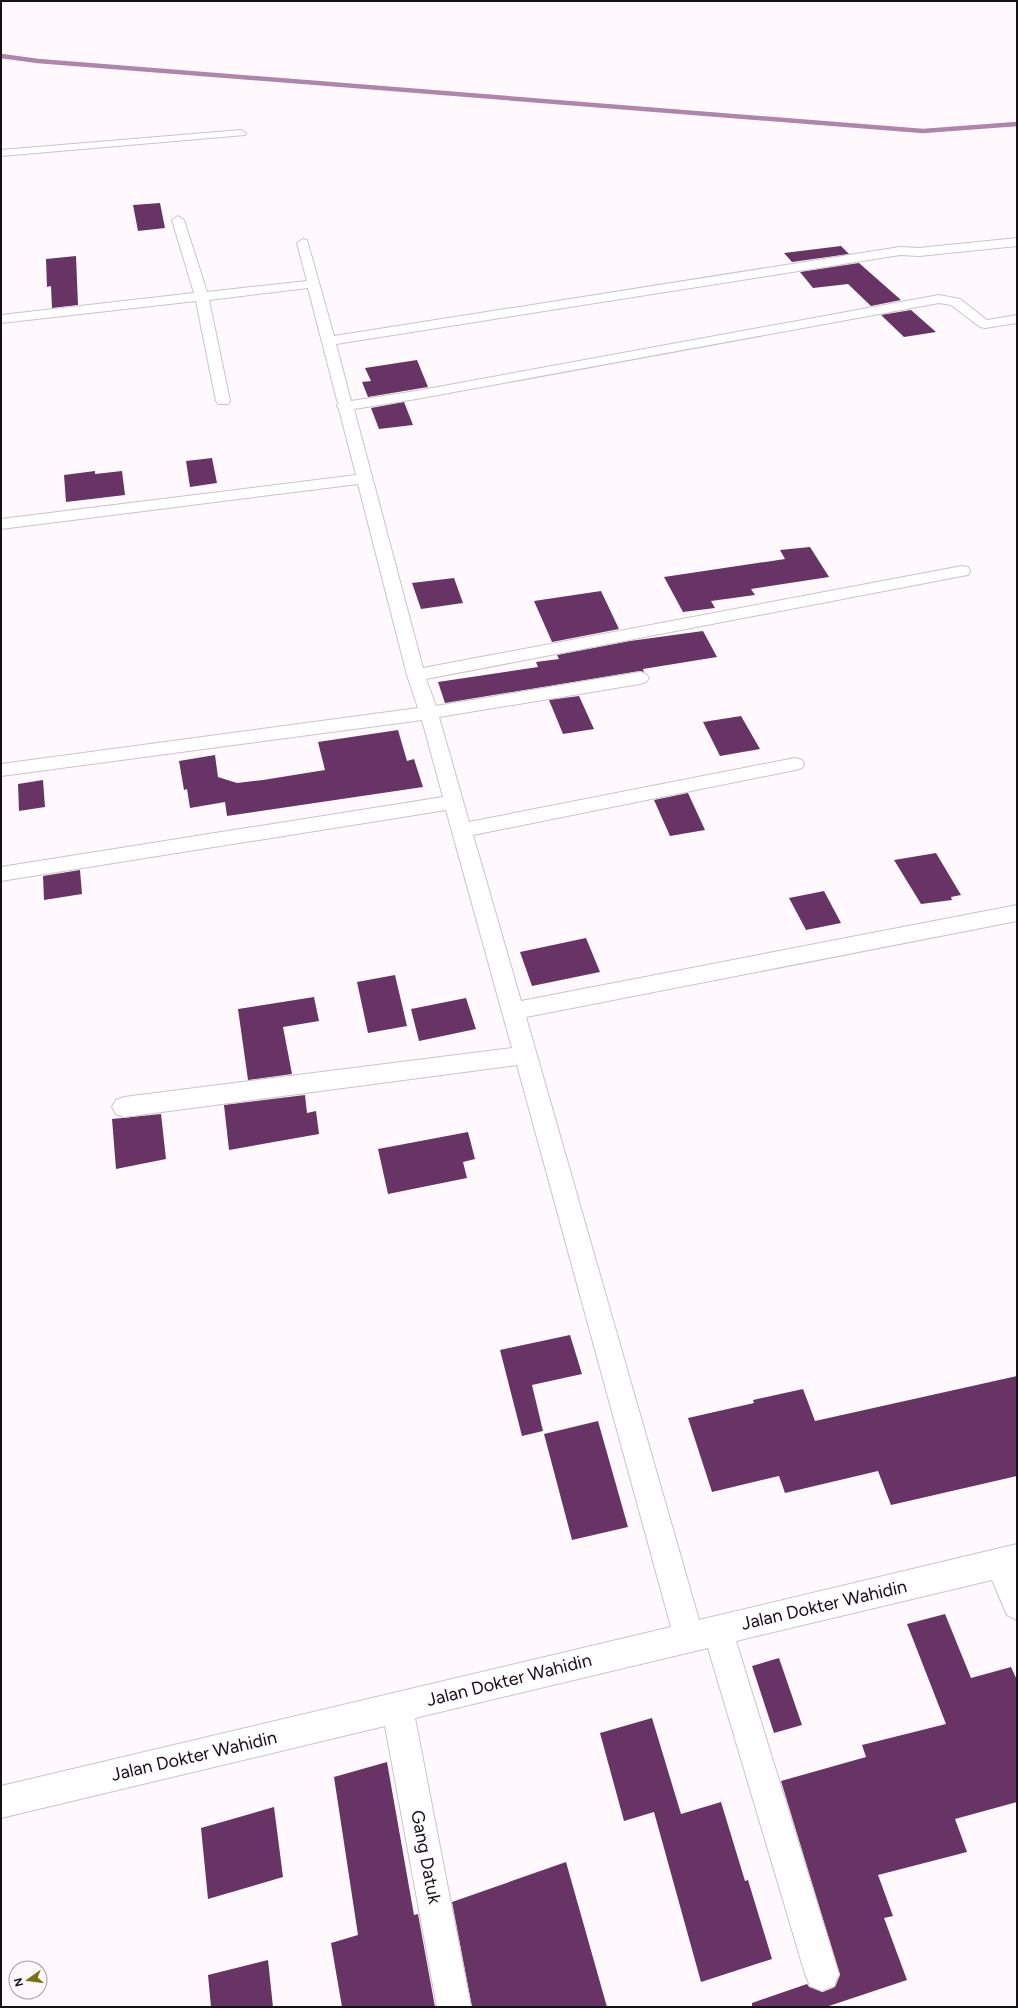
<svg xmlns="http://www.w3.org/2000/svg" width="1018" height="2008" font-family="Figtree,sans-serif">
  <rect width="100%" height="100%" fill="#fff9fe"/>
  <g fill="none" stroke-linecap="round" stroke-linejoin="round">
    <!-- stream -->
    <path stroke="#b085ad" stroke-width="4.5" d="M1 56 38 61 923 131 1017 124"/>
  </g>
  <!-- building -->
  <path fill="#683465" d="M160 203 165 228 138 231 133 205Z
    M841 246 849 254 792 262 784 253Z
    M76 256 78 305 52 308 51 286 47 287 46 259Z
    M859 263 901 300 871 306 848 284 813 288 800 272Z
    M911 310 936 332 904 337 881 315Z
    M417 360 428 387 368 397 362 382 371 381 365 368Z
    M404 402 413 425 379 429 371 408Z
    M212 458 217 483 190 487 186 461Z
    M95 471V474L122 471 125 495 66 502 64 475Z
    M810 547 829 577 751 589 755 595 711 601 715 608 683 612 664 577 785 559 780 550Z
    M454 578 463 603 421 609 412 583Z
    M601 591 619 629 552 642 534 601Z
    M703 631 717 657 643 669 644 672 640 671 445 703 438 682 538 667 536 662 559 659 557 655 630 641Z
    M579 696 594 729 563 734 549 700Z
    M741 716 760 749 720 756 703 722Z
    M398 730 407 761 414 759 423 787 227 816 225 802 190 808 187 789 184 790 179 761 215 755 218 777 237 783 263 780 325 770 318 742Z
    M43 780 45 807 19 811 18 784Z
    M688 793 705 830 670 836 654 800Z
    M936 853 961 895 951 897 952 900 921 904 894 860Z
    M80 870 82 894 44 900 43 876Z
    M824 891 841 923 806 930 789 898Z
    M586 938 600 972 532 986 520 952Z
    M395 975 407 1026 368 1033 357 982Z
    M314 997 319 1021 283 1027 292 1074 248 1080 238 1009Z
    M466 998 476 1029 419 1041 411 1009Z
    M305 1095 307 1113 316 1111 319 1134 229 1150 224 1105Z
    M161 1114 166 1159 116 1169 112 1119Z
    M468 1132 475 1159 463 1162 467 1178 388 1194 378 1149Z
    M570 1335 582 1374 532 1385 543 1431 522 1436 500 1350Z
    M1017 1376V1476L891 1505 878 1471 785 1493 779 1476 712 1492 688 1418 754 1403 753 1400 803 1389 815 1421Z
    M598 1421 628 1527 572 1540 544 1434Z
    M945 1614 971 1678 1011 1667 1017 1680V1802L955 1819 967 1852 878 1875 893 1916 884 1918 907 1980 826 2007H752V2003L807 1984 809 1987 823 1992 835 1987 840 1975 781 1781 866 1757 862 1745 946 1724 907 1624Z
    M779 1658 802 1725 774 1733 752 1666Z
    M652 1718 681 1814 721 1802 745 1881 748 1880 772 1959 701 1982 654 1812 624 1821 600 1733Z
    M387 1762 414 1915 418 1914 435 2007H342L331 1943 358 1935 334 1777Z
    M274 1807 283 1877 208 1899 201 1828Z
    M566 1862 607 2007H472L452 1902Z
    M268 1960 273 2007H211L208 1975Z"/>
  <g fill="none" stroke-linecap="round" stroke-linejoin="round">
    <!-- minor casing -->
    <g stroke="#cac4c9" stroke-width="2">
      <path id="minor" d="M241 130 246 133 245 135 1 156V150Z
        M178 216 184 220 207 292 307 281 297 243 303 239 307 240 334 336 900 247 919 248 1017 238V246L919 256 900 255 336 344 351 401 416 391 939 295 960 299 987 320 1017 315V323L985 328 980 327 951 305 939 303 416 399 354 409 423 668 962 566 968 567 970 571 968 575 962 576 426 679 436 706 640 672 646 674 649 678 646 682 640 684 439 717 469 822 795 758 802 760 804 764 802 768 795 770 473 835 521 1001 1017 905V921L526 1017 699 1620 1017 1544V1620L1007 1615 992 1580 736 1641 839 1974 834 1986 822 1991 810 1986 805 1974 708 1648 415 1718 471 2007H437L385 1726 1 1818V1786L671 1627 517 1065 124 1117 116 1114 112 1107 116 1100 124 1097 512 1048 446 810 1 881V867L443 797 422 720 1 776V764L418 708 407 675 358 484 1 529V519L356 475 339 409 337 406 338 404 308 288 209 300 230 401 228 404H218L216 401 196 301 1 323V315L194 293 172 220Z"/>
    </g>
    <!-- minor -->
    <use href="#minor" fill="#fff" fill-rule="evenodd"/>
  </g>
  <g text-anchor="middle" dominant-baseline="central" stroke-width="4" stroke-linejoin="round" paint-order="stroke">
    <!-- near-street labels -->
    <g font-size="18" fill="#141214" stroke="#fff9fe">
      <text transform="translate(824 1605) rotate(-13)">Jalan Dokter Wahidin</text>
      <text transform="translate(509 1680) rotate(-14)">Jalan Dokter Wahidin</text>
      <text transform="translate(194 1756) rotate(-13)">Jalan Dokter Wahidin</text>
      <text transform="translate(426 1857) rotate(79)">Gang Datuk</text>
    </g>
  </g>
  <!-- border -->
  <rect width="1018" height="2008" fill="none" stroke="#141214" stroke-width="4"/>
  <!-- north arrow -->
  <g transform="translate(28 1980) rotate(256)"><circle r="19" fill="#fff9fe" stroke="#a19da0"/>
  <path d="M0-3L7 15L0 10L-7 15Z" fill="#7b7010"/>
  <text y="-6" font-size="11" font-weight="bold" text-anchor="middle" fill="#141214">N</text>
  </g>
</svg>
